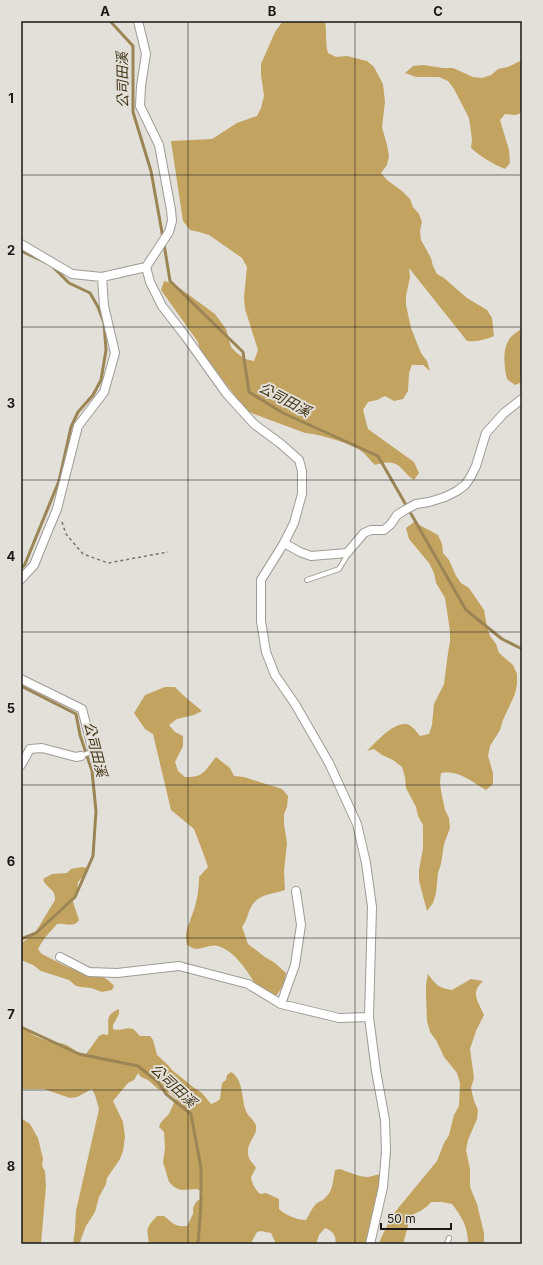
<svg xmlns="http://www.w3.org/2000/svg" width="543" height="1265" font-family="Inter,'Noto Sans TC',sans-serif">
  <rect width="100%" height="100%" fill="#e3e0da"/>
  <!-- forest -->
  <path fill="#c3a360" d="M283 21H325C327 32 325 42 328 53L336 57 347 56 367 61 374 67 383 84 385 102 382 127 387 145 389 156 387 165 381 173 387 180 402 191 410 199 413 207 419 214 422 222 420 231 421 240 431 258 433 266 437 274 444 278 467 298 487 310 492 318 494 336C484 340 477 342 467 341L409 268 410 277 406 296V305L411 328 421 353 427 361 430 371 423 365H412L409 373 408 391 403 399 394 401 385 396 377 400 368 402 363 410 368 429 414 462 419 473 414 480C408 476 407 474 402 469 395 460 384 462 375 465 370 461 366 454 361 451 351 443 318 434 305 433L249 412 243 407 200 349 198 342 161 290 164 281 174 284 215 314 226 329 231 347 237 353 245 359 254 361 258 350 245 309 244 297 247 267 242 258 209 235 199 232 190 230 183 221 171 141 212 139 237 123 257 116 261 108 264 96 261 75V64L275 32Z
    M522 60V113L515 115 505 114 500 120 509 150 510 163 505 169C493 164 481 157 471 148L472 139 469 118 454 89 448 81 439 77H416L405 73 413 66 423 65 443 68H453L473 77 482 78 491 75 498 69 508 67Z
    M522 328V382L515 385 507 379C504 366 502 349 510 338 513 334 518 332 522 328Z
    M414 522 438 535 442 544 443 553 449 560 456 576 461 583 469 588 484 610 487 627 490 636 496 644 499 653 513 665 517 674V684L515 694 503 720 500 730 490 746 488 756 493 773V784L486 790C472 782 457 769 441 773L440 782 441 791 445 810 449 818 450 828 444 844 441 864 438 873 436 893 433 903 427 911 419 881V870L423 848V825L418 816 416 807 406 788 405 777 402 767 393 760 382 755 374 749 367 751C376 742 392 723 406 724 412 725 416 731 420 736L429 734 432 725 434 704 444 684 448 653 450 642V631L445 598 436 583 434 573 429 563 409 539 406 528Z
    M165 687H175C183 696 193 703 202 711L194 715 177 719 169 725 175 732 183 736V746L175 762 178 771 185 777C204 778 205 770 216 757L230 768 234 776 244 777 282 789 288 796 287 807 284 814V824L287 843 284 871 285 890C270 895 258 893 250 909 247 916 247 920 242 927L248 944 265 957 275 963 286 973 284 984 273 1001 263 999C255 982 237 951 218 946 211 944 203 949 196 949 193 949 190 946 187 945 184 931 188 928 192 915 197 903 199 889 199 877L208 867 205 858 194 829 171 810 153 734 145 729 134 713 145 695Z
    M82 867 88 868 87 872 78 882 77 891 72 899 79 920C74 928 65 923 57 924 50 932 43 939 38 949 40 951 40 953 42 954 46 956 72 970 76 970 79 971 82 969 85 969 92 969 110 980 114 986L112 990 102 992 91 988 81 987 76 986 69 980 41 971 33 965 21 960V941L23 942 35 933 55 900C56 888 46 889 43 879L52 874 67 873 71 869Z
    M428 974C436 985 439 988 452 990L471 979 483 981C470 993 478 1001 484 1015L476 1031 470 1049 474 1078 471 1088 474 1101 478 1110 477 1119 468 1140 466 1150 470 1169V1187L477 1204 484 1233V1242L482 1244H468C468 1227 462 1217 452 1204L442 1202H431C424 1211 418 1211 409 1217L408 1226 403 1244H379C382 1234 387 1228 390 1218L437 1161 444 1143 449 1135 454 1115 459 1106 460 1083 457 1073 444 1057 436 1040 430 1032 427 1021 426 994V984Z
    M119 1009V1014L113 1025V1029C121 1032 127 1026 133 1029 135 1030 138 1034 140 1036H150L153 1040 157 1055 168 1065 172 1070 193 1087 202 1093 211 1104 216 1102 220 1099 222 1083 226 1080 227 1075 231 1072C244 1080 241 1098 246 1111 248 1117 255 1120 256 1126 258 1137 244 1143 249 1158 250 1161 254 1164 256 1168L251 1177C252 1184 255 1189 260 1194L266 1193 279 1199V1209C285 1215 297 1220 306 1220 309 1215 312 1208 316 1204 319 1201 323 1201 326 1197 333 1191 333 1179 335 1170L340 1169C349 1172 359 1177 368 1177 374 1176 378 1174 384 1173L381 1190 365 1244H335C337 1236 333 1231 325 1228L319 1235 316 1244H276L271 1233 261 1231 257 1232 252 1241 253 1244H149C147 1228 145 1229 157 1216H164C173 1223 174 1227 187 1226L193 1214V1208L196 1202 201 1198 203 1192 197 1189 181 1190 174 1187 169 1182 163 1162 165 1148 164 1132 159 1127 161 1122 169 1114 176 1098 171 1094 158 1089 148 1080 141 1077 138 1073 134 1080 128 1083 113 1101 123 1122 125 1137 123 1151 120 1159 107 1178 106 1184 99 1197 95 1212 86 1226 81 1239 80 1244H73L75 1230 76 1211 99 1109 95 1095 92 1089 77 1097 70 1098 44 1089H21V1026C28 1033 39 1038 48 1041 53 1043 59 1042 64 1044 72 1047 77 1054 86 1054L99 1036 103 1034 108 1035C110 1022 103 1016 119 1009Z
    M21 1118 30 1124 38 1138 43 1159 42 1166 45 1171 46 1186 41 1244H21Z"/>
  <g fill="none" stroke-linecap="round" stroke-linejoin="round">
    <!-- stream -->
    <path stroke="#9c8555" stroke-width="3" d="M110 21 133 46V112L151 171 163 238
      M164 244 170 281 243 352 249 392 283 413 378 456 466 610 502 639 522 649
      M21 251 45 262
      M21 569 25 564 59 481 71 427 78 412 93 395 101 380 106 350 104 323 98 307 90 293 69 283 53 267
      M21 686 76 714 80 735 92 771 96 811 93 856 75 897 36 933 21 939
      M21 1027 79 1054 138 1066 158 1082 166 1094 191 1114 201 1168V1204L198 1244"/>
    <!-- service casing -->
    <g stroke="#9e9b95" stroke-width="6">
      <path id="service" d="M307 580 339 569 348 554
        M81 756 93 751
        M447 1244 449 1238"/>
    </g>
    <!-- minor casing -->
    <g stroke="#9e9b95" stroke-width="10">
      <path id="minor" d="M138 21 146 54 141 86 140 106 159 145 171 210 172 221 169 232 146 267 150 282 162 306 186 337 226 393 254 424 281 444 299 460 302 471V494L294 523 284 543 261 580V621L266 652 275 675 295 704 329 763 357 824 366 863 372 907 369 1017 376 1071 385 1120 386 1151 383 1187 370 1244
        M21 244 72 274 102 277 146 267
        M284 543 300 552 311 556 347 553 364 533 371 530H384L391 524 397 515 405 510 416 504 429 502 445 497 457 491 465 485 470 478 476 466 486 433 504 413 522 399
        M21 579 34 565 47 533 57 509 78 426 104 392 115 353 104 306 102 277
        M21 679 82 709 93 751
        M21 765 30 749 42 748 76 757 81 756
        M60 957 89 972 117 973 179 966 248 984 281 1004 339 1018 369 1017
        M281 1004 295 965 301 925 296 891"/>
    </g>
    <!-- path -->
    <path stroke="#75736e" stroke-width="1.5" stroke-dasharray="3 3" stroke-linecap="butt" d="M62 522 66 534 83 554 108 563 168 552"/>
    <!-- service -->
    <use href="#service" stroke="#fff" stroke-width="4"/>
    <!-- minor -->
    <use href="#minor" stroke="#fff" stroke-width="8"/>
  </g>
  <!-- grid -->
  <path fill="none" stroke="#1a1916" stroke-width="1" stroke-opacity="0.55" d="M188 21V1244M355 21V1244M21 175H522M21 327H522M21 480H522M21 632H522M21 785H522M21 938H522M21 1090H522"/>
  <g text-anchor="middle" dominant-baseline="central" stroke-width="4" stroke-linejoin="round" paint-order="stroke">
    <!-- water labels -->
    <g font-size="14" font-style="italic" fill="#403213" stroke="#e3e0da">
      <text transform="translate(122 80) rotate(-91)">公司田溪</text>
      <text transform="translate(285 399) rotate(28)">公司田溪</text>
      <text transform="translate(96 749) rotate(76)">公司田溪</text>
      <text transform="translate(174 1085) rotate(43)">公司田溪</text>
    </g>
  </g>
  <!-- border -->
  <rect width="543" height="1265" fill="none" stroke="#e3e0da" stroke-width="44"/>
  <!-- scale -->
  <path d="M381 1223v6h70v-6" fill="none" stroke="#1a1916" stroke-width="2"/>
  <text x="387" y="1223" font-size="12" fill="#1a1916" stroke="#e3e0da" stroke-width="3" paint-order="stroke">50 m</text>
  <rect x="22" y="22" width="499" height="1221" fill="none" stroke="#1a1916" stroke-width="1.5"/>
  <g font-size="13" text-anchor="middle" font-weight="bold" fill="#1a1916">
    <text x="105" y="16">A</text>
    <text x="272" y="16">B</text>
    <text x="438" y="16">C</text>
    <text x="11" y="103">1</text>
    <text x="11" y="255">2</text>
    <text x="11" y="408">3</text>
    <text x="11" y="561">4</text>
    <text x="11" y="713">5</text>
    <text x="11" y="866">6</text>
    <text x="11" y="1019">7</text>
    <text x="11" y="1171">8</text>
  </g>
</svg>
